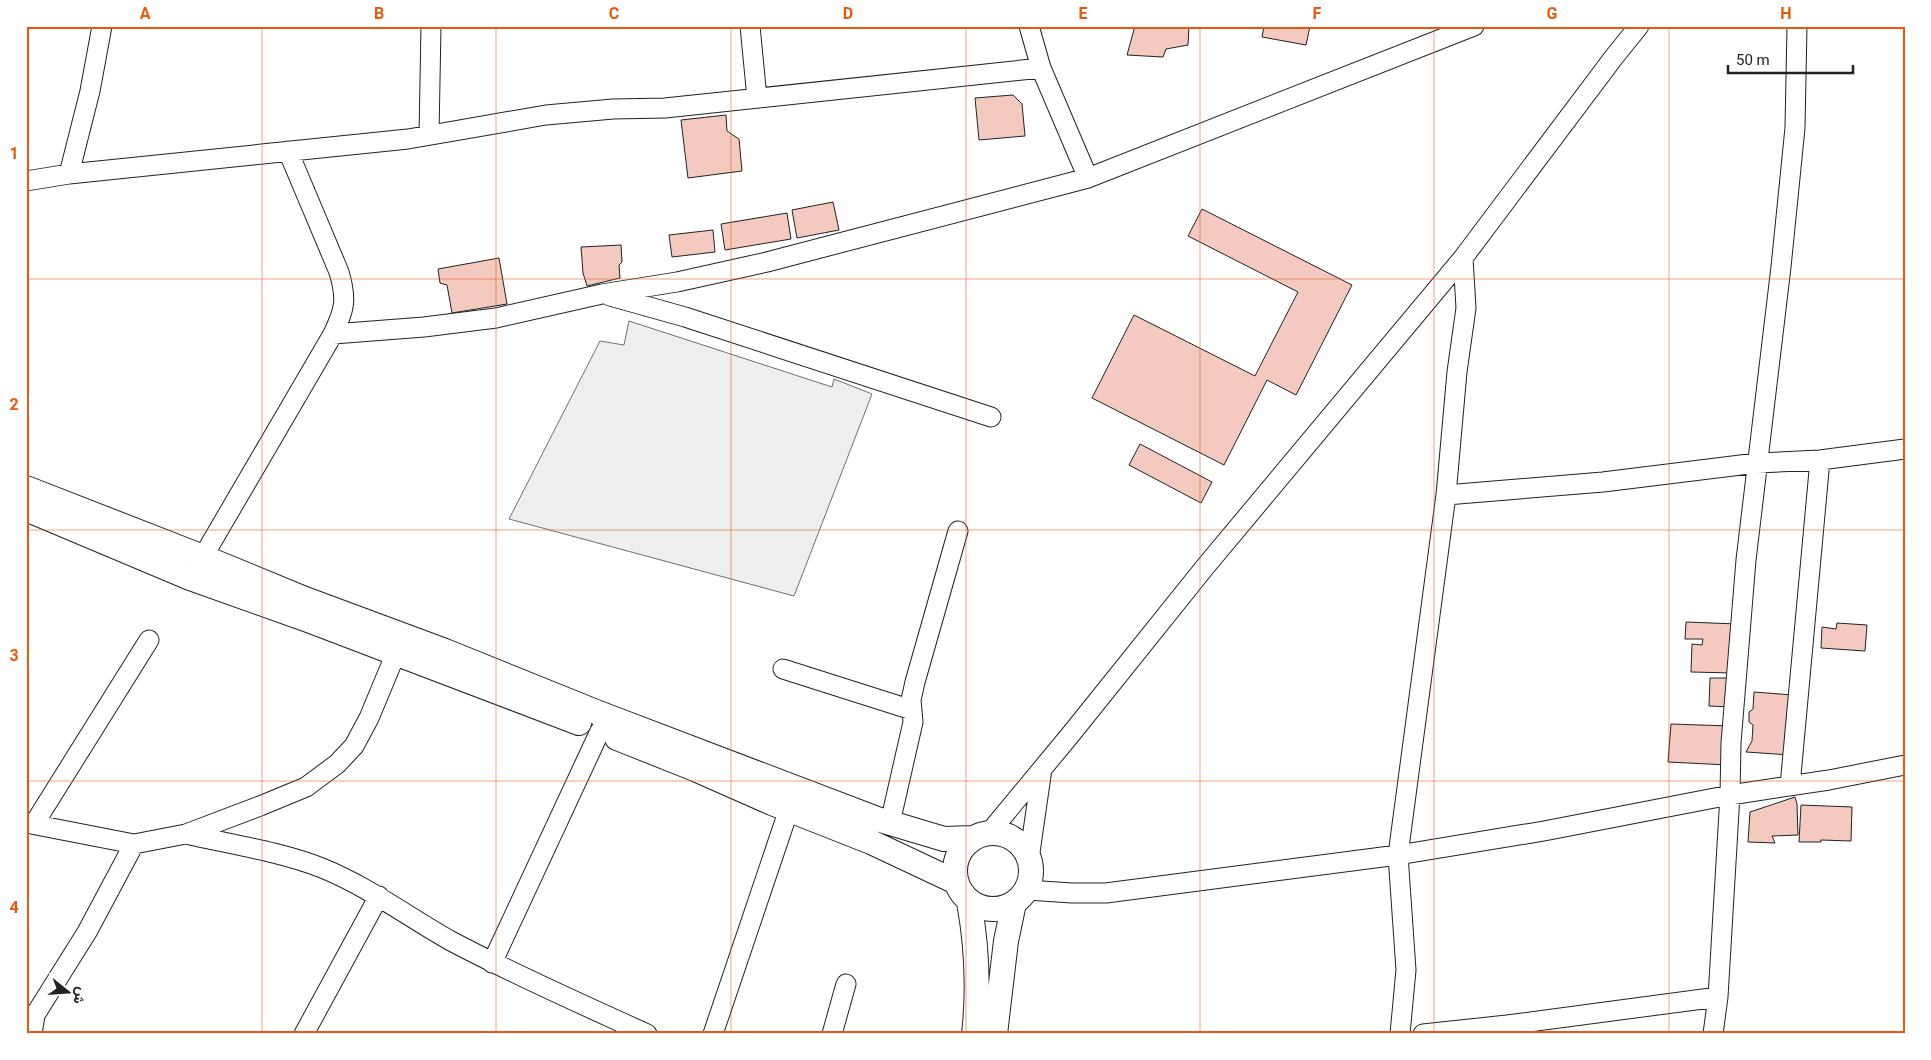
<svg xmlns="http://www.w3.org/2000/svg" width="1931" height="1060" font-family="Roboto,Vazirmatn,sans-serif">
  <rect width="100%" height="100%" fill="#fff"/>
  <!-- green -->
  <path fill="#eee" stroke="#6f6f6f" d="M629 321 832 387 834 379 872 394 794 596 509 519 600 341 624 345Z"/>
  <!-- building -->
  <path fill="#f3c9c0" stroke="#222" d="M1135 26H1189L1188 45 1166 49 1163 57 1127 55Z
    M1264 26H1310L1306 45 1262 37Z
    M1013 95 1022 104 1025 136 979 140 975 98Z
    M726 115 727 131 739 139 742 171 688 178 681 120Z
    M833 202 839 230 797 238 792 210Z
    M1202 209 1352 285 1296 395 1267 380 1224 465 1092 398 1134 315 1255 376 1298 292 1188 236Z
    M787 213 791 239 725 250 721 224Z
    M713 230 715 252 672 257 669 235Z
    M621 245 622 262 619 265 620 278 587 286 583 273 581 247Z
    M499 258 507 304 452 313 447 285 440 283 438 269Z
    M1140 444 1212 482 1201 503 1129 465Z
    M1686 622 1737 624 1734 673 1691 672 1692 644 1702 645 1703 639H1685Z
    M1837 623 1867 625 1865 651 1821 648 1822 627 1836 629Z
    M1710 678H1733L1732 707 1709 706Z
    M1754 692 1793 695 1790 755 1746 752 1752 741 1753 725 1749 722V712L1753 709Z
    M1671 724 1730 726 1728 765 1668 762Z
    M1795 797 1797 804 1798 835 1772 836 1775 843 1748 842 1750 812Z
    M1801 805 1852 807 1851 841 1821 840V842H1799Z"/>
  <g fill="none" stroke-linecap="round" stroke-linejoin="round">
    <!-- minor casing -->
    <g stroke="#222" stroke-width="21">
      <path id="minor" d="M750 26 757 98
        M1029 26 1041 68 1088 178
        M429 135 431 26
        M69 174 90 91 102 26
        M26 181 69 174 408 139 546 115 613 109 665 108 1041 68
        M610 296 685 317 991 417
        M333 334 424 327 496 318 602 294 677 282 767 262 1088 178 1474 26
        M1446 495 1603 482 1757 463 1820 460 1905 449
        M197 567 333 334C345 309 347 299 339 272L288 151
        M783 669 912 710
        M1790 786 1820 460
        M26 823 134 844
        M890 823 913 722 911 700 915 682 958 531
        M34 824 149 640
        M989 833 1071 734 1205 567 1463 258 1614 57 1639 26
        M186 834C229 844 282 852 322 868 369 887 408 917 451 941 515 975 581 1004 647 1034
        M1029 859 1042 769
        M1027 890 1072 893H1106L1398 855 1544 831 1730 795 1829 780 1905 765
        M492 963 600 731
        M32 1034 35 1015 87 932 134 844 186 834 260 806 306 787 337 764 354 746 369 718 401 641
        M304 1034 379 896
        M713 1034 789 809
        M832 1034 846 984
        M1400 1034 1406 970 1398 855 1446 495 1457 372 1466 308 1463 258
        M1423 1034 1507 1025 1718 997
        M1713 1034 1718 997 1730 795 1731 743 1746 560 1781 267 1795 128 1797 26"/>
    </g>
    <!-- major casing -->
    <g stroke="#222" stroke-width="26">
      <path id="major" d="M26 488 203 557 305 599 445 651 596 712 877 819 944 839 973 838
        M26 509 190 578 308 620 579 723
        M617 738 695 769 772 803 871 842 956 882
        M955 871a38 38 0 1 1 76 0a38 38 0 1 1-76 0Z
        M969 902C977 946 979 989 974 1034
        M995 1034 1006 941 1014 903"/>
    </g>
    <!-- minor -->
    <use href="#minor" stroke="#fff" stroke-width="19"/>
    <!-- major -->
    <use href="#major" stroke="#fff" stroke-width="24"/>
  </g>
  <!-- grid -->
  <path fill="none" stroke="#e8590c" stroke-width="1" stroke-opacity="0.55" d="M262 26V1034M496 26V1034M731 26V1034M966 26V1034M1200 26V1034M1434 26V1034M1669 26V1034M26 279H1905M26 530H1905M26 781H1905"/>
  <!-- border -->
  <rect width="1931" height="1060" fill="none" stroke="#ffffff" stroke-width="55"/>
  <!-- north arrow -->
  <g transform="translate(68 992) rotate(107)" stroke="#ffffff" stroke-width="4" paint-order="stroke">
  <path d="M0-4L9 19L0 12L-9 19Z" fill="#222222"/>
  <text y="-8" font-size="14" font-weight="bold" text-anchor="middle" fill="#222222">ش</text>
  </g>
  <!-- scale -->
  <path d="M1728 65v8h125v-8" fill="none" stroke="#222222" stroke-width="2.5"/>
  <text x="1736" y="65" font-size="15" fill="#222222" stroke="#ffffff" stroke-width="4" paint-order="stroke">50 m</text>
  <rect x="28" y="28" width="1876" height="1004" fill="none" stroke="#e8590c" stroke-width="2"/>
  <g font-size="16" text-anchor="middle" font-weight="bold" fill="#e8590c">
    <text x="145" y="19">A</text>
    <text x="379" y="19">B</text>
    <text x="614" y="19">C</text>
    <text x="848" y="19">D</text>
    <text x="1083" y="19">E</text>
    <text x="1317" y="19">F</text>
    <text x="1552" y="19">G</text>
    <text x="1786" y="19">H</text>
    <text x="14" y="159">1</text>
    <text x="14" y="410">2</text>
    <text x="14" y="661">3</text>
    <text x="14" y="913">4</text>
  </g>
</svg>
